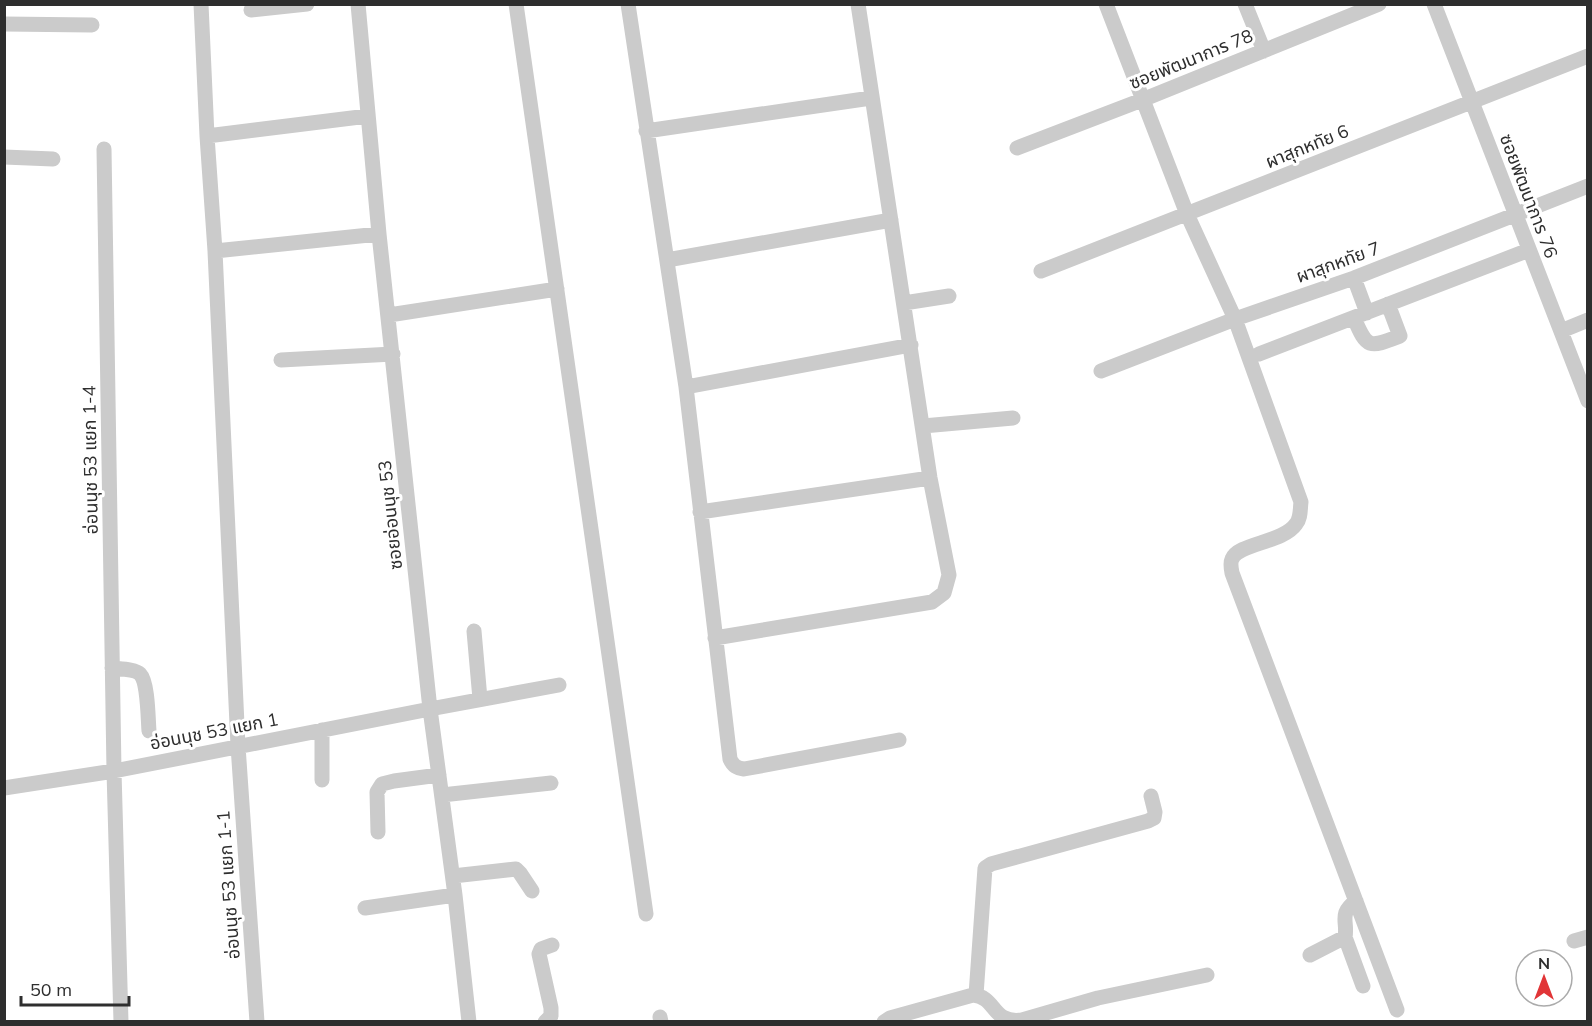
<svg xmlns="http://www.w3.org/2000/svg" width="1592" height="1026" font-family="Mulish,'Noto Sans Thai',sans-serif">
  <rect width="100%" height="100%" fill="#fff"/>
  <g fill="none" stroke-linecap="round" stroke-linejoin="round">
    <!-- path -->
    <path stroke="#cbcbcb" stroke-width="2" stroke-dasharray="3 3" stroke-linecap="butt" d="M1587 1022 1588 1021"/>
    <!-- minor -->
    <path stroke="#cbcbcb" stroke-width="15" d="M201 4 207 136 215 251 238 746 257 1022
      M358 4 379 234 430 709 455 895 469 1022
      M516 4 646 914
      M628 4 686 387 730 759C733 766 737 768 744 769L899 740
      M1106 4 1187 214 1235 319 1301 502C1300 509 1301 518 1296 524 1283 543 1238 543 1232 559 1230 563 1231 568 1232 573L1397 1010
      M1245 4 1264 51
      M1434 4 1588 401
      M251 10 307 4
      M4 24 92 25
      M646 131 871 98
      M207 136 368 116
      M1017 148 1142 100 1379 4
      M104 149 114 771 121 1022
      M4 157 53 159
      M215 251 379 234
      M667 260 891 220
      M1041 271 1588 56
      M1354 278 1367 313
      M904 303 949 296
      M389 315 557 289
      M1354 318C1367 349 1369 348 1400 336L1388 304
      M1561 331 1588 320
      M1259 354 1529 250
      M281 360 393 354
      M1101 371 1235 319 1354 278 1588 186
      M686 387 911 345
      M923 426 1013 418
      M700 512 930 478
      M474 631 480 699
      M715 638 932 602 944 593 949 575 930 478 858 4
      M112 668C120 669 135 669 140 674 148 682 148 719 149 731
      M322 780V730
      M4 788 114 771 430 709 559 685
      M442 795 551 783
      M378 832 377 792 382 784 394 781 439 775
      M453 876 516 869 520 873 532 891
      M365 908 455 895
      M1345 937 1363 986
      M1574 941 1588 937
      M1310 955 1345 937C1348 921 1338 914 1356 901
      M976 995 985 868 991 864 1148 821 1154 818 1155 812 1151 796
      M660 1017 661 1022
      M545 1022 551 1016V1008L539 954 541 949 552 945
      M884 1022 890 1018 973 995C997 997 991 1024 1022 1020L1098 998 1207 975"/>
  </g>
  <g text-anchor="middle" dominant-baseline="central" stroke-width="6" stroke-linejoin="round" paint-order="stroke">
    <!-- street labels -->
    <g font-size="18" fill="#2e2e2e" stroke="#fff">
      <text transform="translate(1191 59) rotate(-22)">ซอยพัฒนาการ 78</text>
      <text transform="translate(1307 146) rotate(-22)">ผาสุกหทัย 6</text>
      <text transform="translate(1529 196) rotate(69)">ซอยพัฒนาการ 76</text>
      <text transform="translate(1338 262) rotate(-20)">ผาสุกหทัย 7</text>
      <text transform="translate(90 460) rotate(-91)">อ่อนนุช 53 แยก 1-4</text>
      <text transform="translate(390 515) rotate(-96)">ซอยอ่อนนุช 53</text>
      <text transform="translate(214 731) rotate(-11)">อ่อนนุช 53 แยก 1</text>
      <text transform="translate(228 885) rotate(-94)">อ่อนนุช 53 แยก 1-1</text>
    </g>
  </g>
  <!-- border -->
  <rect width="1592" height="1026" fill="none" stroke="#2e2e2e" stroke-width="12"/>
  <!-- north arrow -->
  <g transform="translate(1544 978)"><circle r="28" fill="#ffffff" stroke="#ababab" stroke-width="1.5"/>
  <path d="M0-4.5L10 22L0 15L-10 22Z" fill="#e13537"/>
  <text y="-9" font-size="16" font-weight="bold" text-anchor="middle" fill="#2e2e2e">N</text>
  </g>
  <!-- scale -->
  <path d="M21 996v9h108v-9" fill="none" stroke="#2e2e2e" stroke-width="3"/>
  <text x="30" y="996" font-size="18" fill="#2e2e2e" stroke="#ffffff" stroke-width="4.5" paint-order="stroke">50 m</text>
</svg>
